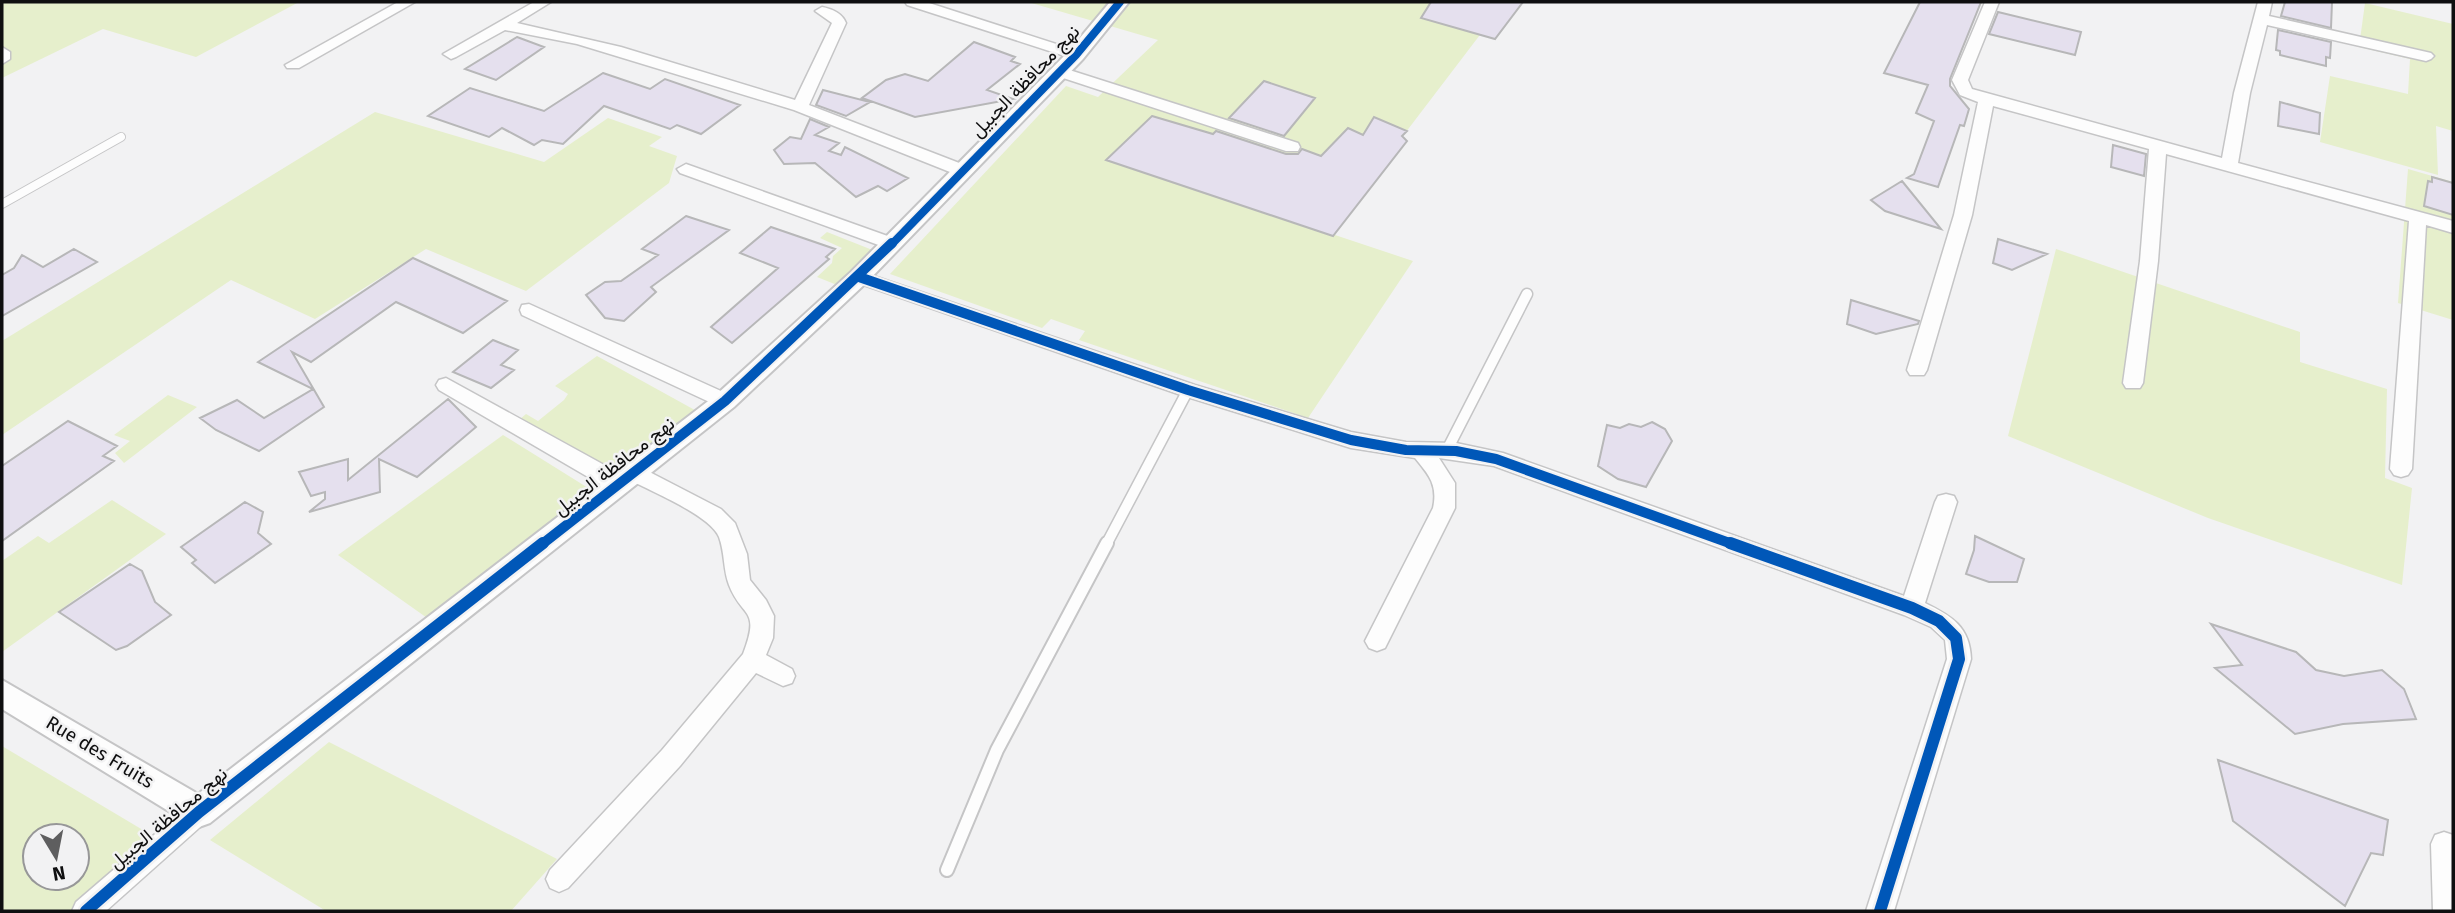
<svg xmlns="http://www.w3.org/2000/svg" width="2455" height="913" font-family="'Fira Sans',Vazirmatn,sans-serif">
  <rect width="100%" height="100%" fill="#f2f2f3"/>
  <!-- green -->
  <path fill="#e6efcc" fill-rule="evenodd" d="M2 2H299L196 57 103 29 2 78Z
    M1028 2H1505L1329 233 1413 261 1308 418 1079 340 1085 331 1051 319 1042 328 890 274 1066 86 1098 97 1158 40Z
    M2365 3 2453 24V131L2436 126 2438 175 2320 142 2330 76 2408 94 2410 59 2359 47Z
    M375 112 544 162 608 118 662 137 649 146 677 156 669 183 526 291 426 249 315 319 231 280 2 435V341Z
    M2408 169 2453 182V320L2398 303Z
    M827 232 875 251 837 285 817 277 832 263 833 256 842 248 820 238Z
    M2056 249 2300 332V362L2387 389 2385 478 2412 488 2402 585 2208 518 2008 436Z
    M597 356 702 414 618 473 519 420 526 414 538 421 564 400 568 394 555 386Z
    M168 395 197 407 124 463 115 453 130 441 114 435Z
    M503 435 593 491 430 620 338 555Z
    M112 500 166 534 2 652V561L38 536 49 543Z
    M329 742 557 859 511 911H326L210 840Z
    M2 746 158 839 76 911H2ZM35 836H77V878H35Z"/>
  <!-- building -->
  <path fill="#e5e0ee" stroke="#b7b7b8" stroke-width="2" d="M1431 2H1523L1495 39 1421 18Z
    M1920 2H1981L1950 79V86L1969 109 1964 126 1960 125 1938 187 1907 178 1914 174 1934 121 1916 113 1928 85 1884 73Z
    M2285 2H2332L2331 28 2281 16Z
    M1998 12 2081 32 2075 55 1989 34Z
    M2278 30 2331 42 2330 58 2326 57V66L2280 55V51L2276 50Z
    M517 37 544 47 496 80 465 69Z
    M974 42 1015 57 1011 61 1020 64 987 90 1013 99 915 117 862 98 886 80 905 74 928 81Z
    M603 73 650 89 665 79 740 105 701 134 677 125 670 129 604 106 563 144 542 140 534 145 502 128 489 137 428 116 470 88 544 111Z
    M1264 81 1315 98 1284 136 1229 118Z
    M823 90 870 102 846 116 816 105Z
    M2280 102 2320 113 2319 134 2278 126Z
    M1152 116 1213 134 1216 131 1286 154H1298L1302 149 1321 156 1348 128 1363 135 1374 117 1407 131 1402 136 1407 141 1333 236 1106 160Z
    M810 119 829 127 815 135 839 143 829 151 841 155 845 147 908 178 887 191 878 186 856 197 815 163 784 164 774 150 790 137 801 139Z
    M2113 145 2146 154 2144 176 2111 167Z
    M2432 177 2453 183V215L2424 206 2428 181 2432 182Z
    M1902 181 1941 229 1885 211 1871 200Z
    M686 216 729 230 651 287 656 292 624 321 605 318 586 295 605 282 621 281 658 255 642 249Z
    M771 227 835 249 826 257 829 259 732 343 711 327 778 268 740 253Z
    M1998 239 2047 254 2012 270 1993 263Z
    M74 249 97 262 2 316V275L14 268 22 255 43 267Z
    M413 258 507 301 463 333 396 302 311 362 292 352 324 407 259 451 216 430 200 418 237 400 264 418 313 389 258 362Z
    M1851 300 1919 321 1918 324 1876 334 1847 324Z
    M493 340 518 350 501 365 514 370 491 388 453 372Z
    M448 399 476 427 417 477 379 459 380 492 309 512 325 499V492L311 496 299 472 348 459V480Z
    M68 421 117 446 103 456 114 461 2 541V466Z
    M1652 422 1665 429 1672 441 1646 487 1618 479 1598 466 1607 425 1620 428 1629 424 1641 427Z
    M245 502 263 512 258 533 271 544 215 583 192 563 196 560 181 547Z
    M1975 536 2024 559 2017 582H1989L1966 574 1974 550Z
    M130 564 142 571 155 602 171 615 127 646 116 650 59 612Z
    M2211 624 2296 652 2316 670 2344 676 2382 670 2404 689 2416 719 2343 724 2295 734 2215 668 2242 665Z
    M2218 760 2388 820 2383 855 2371 853 2345 906 2233 821Z"/>
  <g fill="none" stroke-linecap="round" stroke-linejoin="round">
    <!-- service-far2 casing -->
    <g stroke="#c5c5c6" stroke-width="10">
      <path id="service-far2" d="M2 204 121 137"/>
    </g>
    <!-- service-far1 casing -->
    <g stroke="#c5c5c6" stroke-width="13">
      <path id="service-far1" d="M1447 450 1527 294
        M1106 545 1188 390"/>
    </g>
    <!-- service casing -->
    <g stroke="#c5c5c6" stroke-width="16">
      <path id="service" d="M947 870 997 750 1107 543"/>
    </g>
    <!-- minor casing -->
    <g stroke="#c5c5c6" stroke-width="3">
      <path id="minor" d="M398 2H415L299 68H287L285 65Z
        M534 2H551L517 23 621 47 795 100 832 23 815 11 822 7C832 9 842 13 846 23L809 105 967 166 970 170 967 174H955L794 110 577 44 505 30 456 57 451 59 443 54Z
        M905 2H926L1081 52 1084 55 1076 60 1071 58 907 5Z
        M1985 2H1999L1968 80 1972 89 2222 158 2234 93 2258 2H2272L2269 16 2431 53 2434 56 2431 59 2426 61 2267 25 2250 93 2238 163 2453 221V233L2426 225 2412 469 2408 475 2401 477 2394 475 2390 469 2409 221 2166 154 2158 261 2143 383 2140 388H2126L2123 383 2140 261 2149 149 1993 106 1972 215 1927 370 1924 375H1910L1907 370 1954 215 1978 102 1960 95 1952 80Z
        M2 47 10 52V59L2 64Z
        M1060 67 1298 143 1300 147 1298 151H1286L1054 75 1052 72Z
        M686 164 896 239 899 243 890 249 884 247 680 173 677 169Z
        M859 271 1195 385 1351 432 1406 442 1456 443 1503 453 1904 596 1935 502 1938 496 1946 494 1954 496 1957 502 1925 603C1952 616 1970 627 1971 659L1894 911H1866L1947 659 1945 640 1931 627 1904 615 1494 466 1439 458 1455 483V508L1385 648 1377 651 1369 648 1365 641 1433 508C1438 485 1429 475 1415 458L1351 448 1181 395 852 281 850 277 852 273Z
        M529 304 732 396 735 401 732 406 725 408 718 406 522 315 520 310 522 305Z
        M446 378 606 466 628 479 631 485 628 491 620 493 612 491 439 390 436 385 439 380Z
        M636 465 721 509 735 523 747 554 750 580 766 600 774 616 773 638 766 655 792 669 795 676 792 683 783 686 756 673 680 766 568 888 559 892 550 888 546 879 550 870 662 750 743 654C761 607 742 619 729 585 723 570 725 553 719 537 710 515 650 491 628 479L625 473 628 467Z
        M199 800 208 804 212 812 208 820 106 911H72L76 902 190 804Z
        M2444 832 2453 835V911H2433L2431 844 2435 835Z"/>
    </g>
    <!-- tertiary casing -->
    <g stroke="#c5c5c6" stroke-width="4">
      <path id="tertiary" d="M1110 2H1129L1083 59 867 282 734 407 210 823 199 827 188 823 2 709V680L198 794 716 395 851 272 1069 51Z"/>
    </g>
    <!-- service-far2 -->
    <use href="#service-far2" stroke="#fdfdfd" stroke-width="8"/>
    <!-- service-far1 -->
    <use href="#service-far1" stroke="#fdfdfd" stroke-width="10"/>
    <!-- service -->
    <use href="#service" stroke="#fdfdfd" stroke-width="12"/>
    <!-- minor -->
    <use href="#minor" fill="#fdfdfd" fill-rule="evenodd"/>
    <!-- tertiary -->
    <use href="#tertiary" fill="#fdfdfd" fill-rule="evenodd"/>
    <!-- cycleway-far2 casing -->
    <g stroke="#f2f2f3" stroke-width="11">
      <path id="cycleway-far2" d="M891 245 1076 55 1120 2"/>
    </g>
    <!-- cycleway-far1 casing -->
    <g stroke="#f2f2f3" stroke-width="14">
      <path id="cycleway-far1" d="M859 277 1188 390 1351 440 1406 450 1456 451 1496 459 1735 545
        M541 545 725 401 892 243"/>
    </g>
    <!-- cycleway casing -->
    <g stroke="#f2f2f3" stroke-width="17">
      <path id="cycleway" d="M1730 543 1912 608 1939 621 1956 638 1959 659 1880 911
        M86 911 199 812 543 543"/>
    </g>
    <!-- cycleway-far2 -->
    <use href="#cycleway-far2" stroke="#0057b8" stroke-width="8"/>
    <!-- cycleway-far1 -->
    <use href="#cycleway-far1" stroke="#0057b8" stroke-width="10"/>
    <!-- cycleway -->
    <use href="#cycleway" stroke="#0057b8" stroke-width="12"/>
  </g>
  <g text-anchor="middle" dominant-baseline="central" stroke-width="5" stroke-linejoin="round" paint-order="stroke">
    <!-- street labels -->
    <g font-size="19" fill="#0f0f10" stroke="#f2f2f3">
      <text transform="translate(1025 81) rotate(-46)">نهج محافظة الجبيل</text>
      <text transform="translate(614 466) rotate(-38)">نهج محافظة الجبيل</text>
      <text transform="translate(100 752) rotate(31)">Rue des Fruits</text>
      <text transform="translate(168 818) rotate(-40)">نهج محافظة الجبيل</text>
    </g>
  </g>
  <!-- border -->
  <rect width="2455" height="913" fill="none" stroke="#0f0f10" stroke-width="7"/>
  <!-- north arrow -->
  <g transform="translate(56 857) rotate(170)"><circle r="33" fill="#f2f2f3" stroke="#979798" stroke-width="2"/>
  <path d="M0-5L12 26L0 18L-12 26Z" fill="#5e5e5f"/>
  <text y="-10" font-size="19" font-weight="bold" text-anchor="middle" fill="#0f0f10">N</text>
  </g>
</svg>
